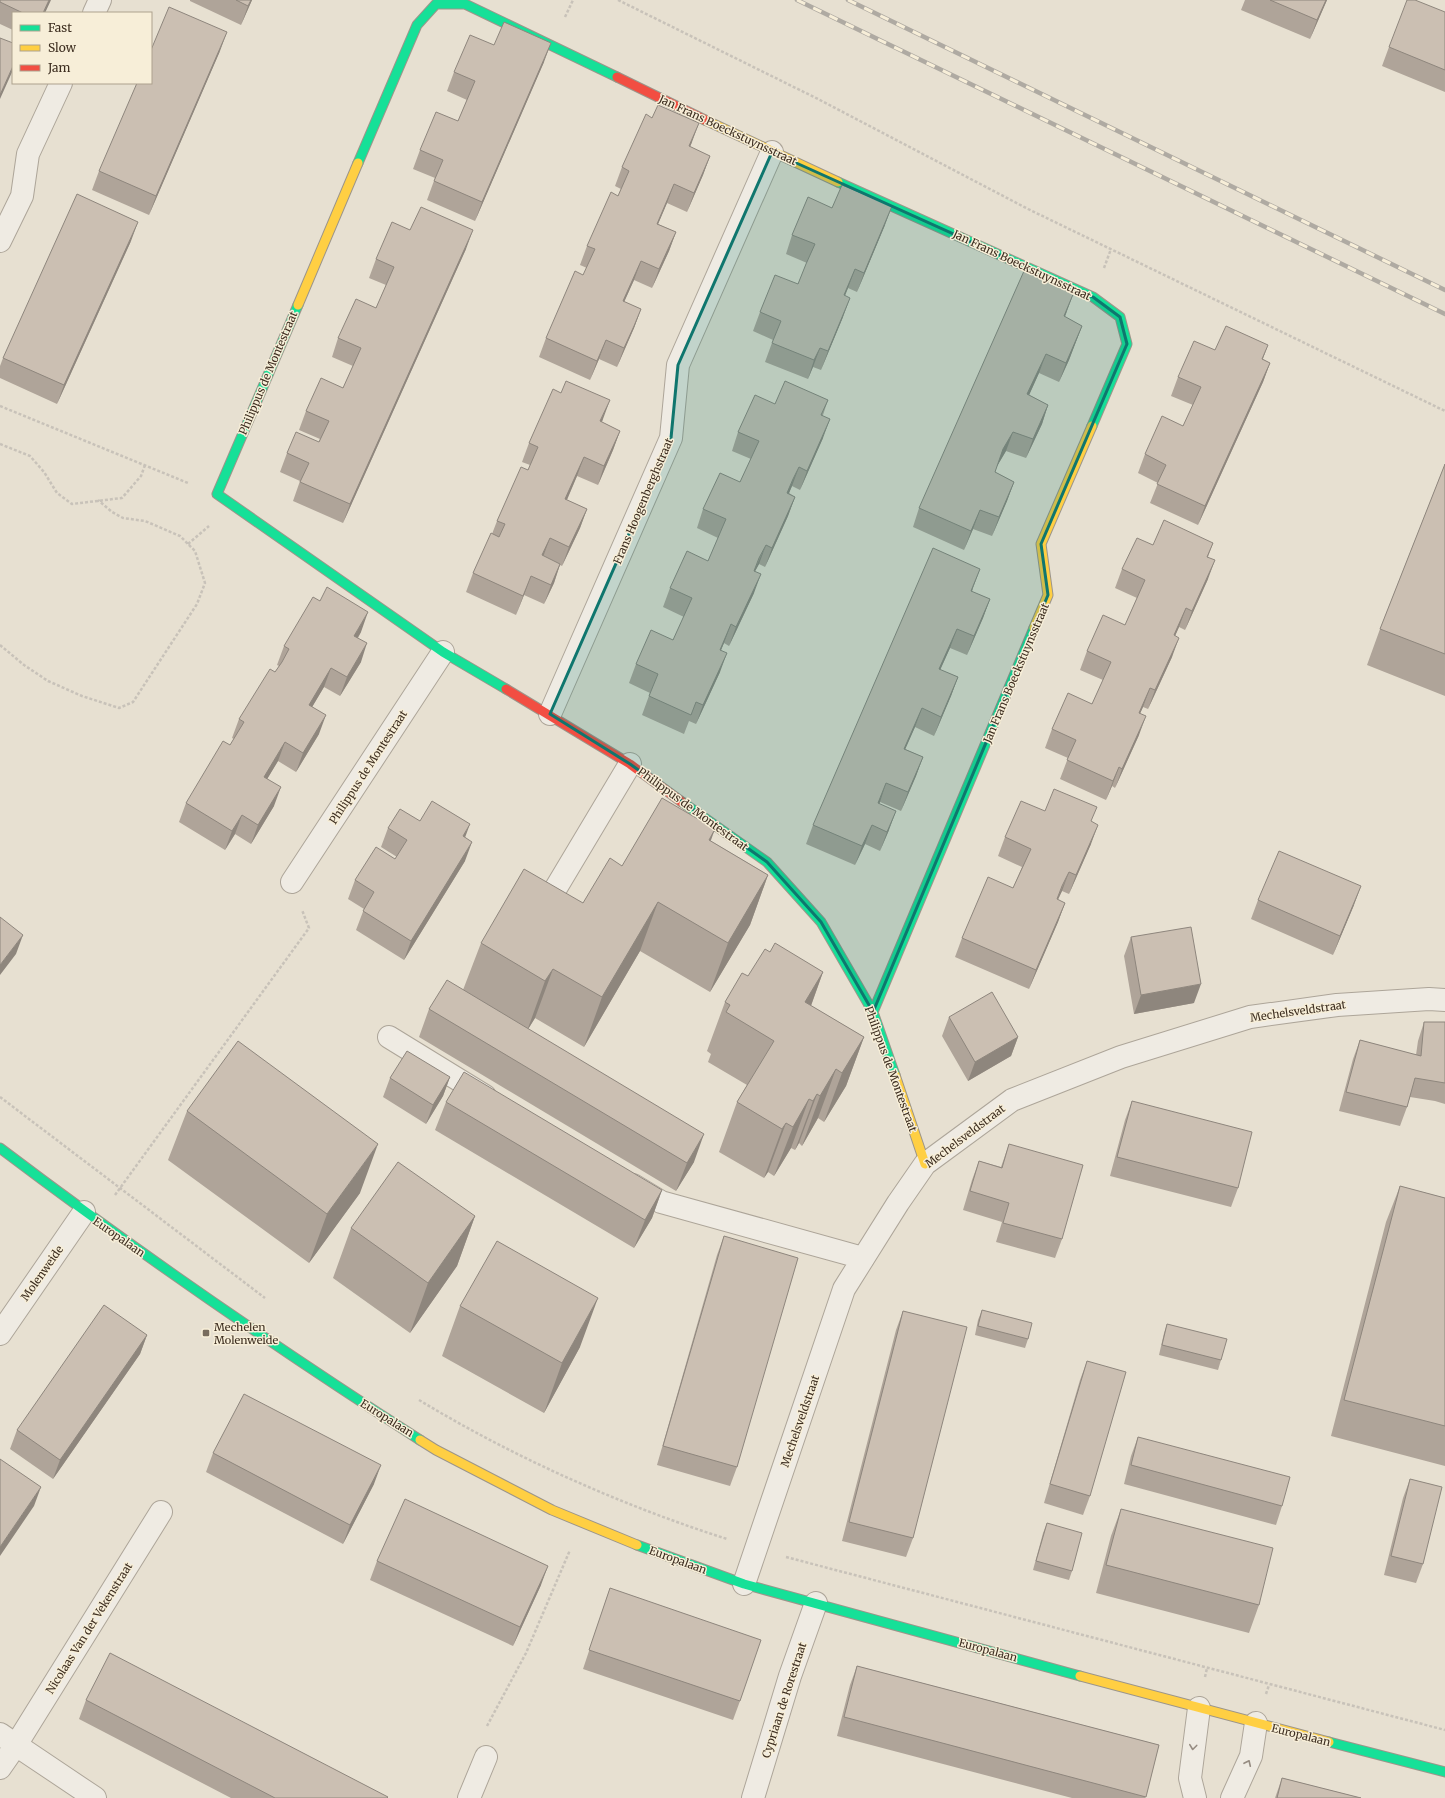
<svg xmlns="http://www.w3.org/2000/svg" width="1445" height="1798" font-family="Merriweather,serif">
  <rect width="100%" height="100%" fill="#e7e0d1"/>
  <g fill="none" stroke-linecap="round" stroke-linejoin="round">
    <!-- lane casing -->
    <g stroke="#ada599" stroke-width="24">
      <path id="lane" d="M389 1037 485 1096
        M633 1185 661 1202 863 1258"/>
    </g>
    <!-- street casing -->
    <g stroke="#ada599" stroke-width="24">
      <path id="street" d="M94 13 100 0
        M0 241 22 196 28 154 61 83
        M550 714 671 438 678 365 772 152
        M292 882 443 652
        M541 913 630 764
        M0 1334 84 1212
        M744 1584 844 1289 898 1203 925 1164 1012 1100 1121 1057 1250 1017 1337 1005 1429 999 1445 1000
        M0 1734 16 1745 0 1768
        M95 1798 16 1745 161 1512
        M469 1798 486 1757
        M753 1798 790 1676 816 1603
        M1195 1798 1190 1778 1199 1708
        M1232 1798 1251 1756 1256 1723"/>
    </g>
    <!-- fast casing -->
    <g stroke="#9c958a" stroke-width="11">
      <path id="fast" d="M358 163 417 25 436 4H465L617 77
        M838 182 1093 297 1120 317 1127 344 1092 426
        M298 305 217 494 443 652 506 689
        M682 802 767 862 821 922 873 1012 895 1075
        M873 1012 1034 628
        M0 1148C136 1251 277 1348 420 1440
        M637 1545 744 1584 1080 1676
        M1329 1742 1445 1772"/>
    </g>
    <!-- slow casing -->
    <g stroke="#9c958a" stroke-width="11">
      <path id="slow" d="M705 120 838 182
        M298 305 358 163
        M1034 628 1048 595 1041 544 1092 426
        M895 1075 925 1164
        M420 1440 436 1450 552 1510 637 1545
        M1080 1676 1329 1742"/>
    </g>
    <!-- jam casing -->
    <g stroke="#9c958a" stroke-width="11">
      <path id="jam" d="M617 77 705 120
        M506 689 630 764 682 802"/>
    </g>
    <!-- path -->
    <path stroke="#c8c2b9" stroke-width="2.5" stroke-dasharray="3 2" stroke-linecap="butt" d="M618 0 818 99 1028 209 1445 411
      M565 17 573 0
      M1104 268 1111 249
      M0 406 188 483
      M0 444 30 456 44 472 57 493 72 504 122 498 141 476 145 465
      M188 544 209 526
      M0 645 24 665 48 681 82 696 119 708 133 702 197 604 205 583 195 551 180 536 145 521 123 518 112 512 98 500
      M0 1097 265 1298
      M115 1195 309 928 302 910
      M419 1400C515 1458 621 1505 727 1539
      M786 1557 1445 1730
      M1205 1677 1207 1668
      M1266 1694 1269 1685
      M487 1726 526 1653 570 1550"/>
    <!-- lane -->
    <use href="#lane" stroke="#efebe3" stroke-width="22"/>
    <!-- street -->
    <use href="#street" stroke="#efebe3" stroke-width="22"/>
    <!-- fast -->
    <use href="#fast" stroke="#16e098" stroke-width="9"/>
    <!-- slow -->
    <use href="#slow" stroke="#ffcf43" stroke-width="9"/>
    <!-- jam -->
    <use href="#jam" stroke="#f24e42" stroke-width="9"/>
    <!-- rail casing -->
    <g stroke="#afaaa2" stroke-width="4.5">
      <path id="rail" d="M797 0 1445 314
        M848 0 1445 290"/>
    </g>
    <!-- rail -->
    <use href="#rail" stroke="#f7eed8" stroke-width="3" stroke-dasharray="9" stroke-linecap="butt"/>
  </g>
  <!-- wall -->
  <path fill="#afa499" d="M0 0 45 13H13V30L0 24Z
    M190 0H252L241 25 190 1Z
    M1245 0H1327L1310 39 1241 10Z
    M1445 12V92L1382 66 1389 47Z
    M494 45 544 62 475 221 427 200 435 178 413 169 420 150 458 121 467 100 447 91 454 72Z
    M220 51 149 215 92 190 99 171Z
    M692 142 690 147 710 156 703 175 687 212 667 203 658 224 676 232 669 251 652 288 634 280 624 302 641 309 634 328 617 367 599 359 590 380 539 357 546 338 583 275 587 268 580 265 587 246 618 196 621 189 615 186 622 167Z
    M832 208 885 225 857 292 848 288 845 296 843 317 821 370 813 367 808 379 765 362 773 340 753 331 760 312 798 284 807 263 786 254 792 235Z
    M410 230 466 249 343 523 293 501 300 481 280 472 287 453 319 442 320 439 299 430 306 411 343 388 353 366 332 357 338 338 376 308 386 285 369 278 376 259Z
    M131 241 57 404 0 378V366L3 358Z
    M1067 311 1065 317 1082 326 1069 360 1059 382 1039 373 1029 395 1048 405 1042 424 1026 458 1006 451 997 466 995 472 1014 482 1007 501 992 536 973 529 964 550 913 527 919 508Z
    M1215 350 1263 359 1270 363 1263 382 1198 525 1150 503 1158 483 1138 473 1145 454 1183 426 1193 405 1171 396 1178 377Z
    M828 400 823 415V438L800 490 792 486 789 493 795 497 788 516 765 567 759 564 755 571 754 593 729 646 724 643 721 650 720 672 696 724 689 721 684 734 642 715 650 693 629 683 636 664 673 640 684 617 663 607 670 588 708 561 718 538 697 528 703 509 740 482 751 459 732 451 738 432 775 404Z
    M603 419 602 422 620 431 613 450 598 485 577 476 567 500 587 509 580 528 562 566 560 565 554 583 544 604 524 595 516 615 466 592 473 573 492 534 497 521 528 470 530 465 522 462 529 443Z
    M1445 464V696L1367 665 1380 629Z
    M1213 543 1208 557V579L1185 630 1179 627 1175 636 1172 657 1148 709 1143 707 1140 713 1139 735 1115 788 1112 786 1106 800 1060 779 1068 758 1045 748 1052 729 1092 704 1103 680 1080 670 1087 651 1125 625 1137 598 1115 588 1122 569 1153 545Z
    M973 588 972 592 990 599 983 618 967 655 950 648 940 670 958 677 951 696 934 736 915 727 905 749 923 757 916 776 901 811 880 802 879 804 889 830 880 851 865 844 855 865 806 844 813 825Z
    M361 632 358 638 361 662 340 696 324 687 312 707 319 734 296 772 278 761 267 779 274 806 251 844 235 834 225 850 179 822 186 803 230 745 234 739 232 738 239 719 275 672 279 666 277 665 284 646Z
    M1045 811 1091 822V844L1069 894 1062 891 1058 900 1065 903 1058 922 1029 989 955 957 962 938 1013 888 1022 867 998 856 1005 837Z
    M420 821 465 837V861L404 960 356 930 364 909 348 899 355 880 395 859 397 857 381 847 388 828Z
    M711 841 768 875 750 925 710 992 640 951 584 1047 535 1018 528 1029 694 1162 676 1191 419 1037 429 1009 463 990 481 943 583 903 622 866Z
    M1258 900 1354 905 1333 955 1251 919Z
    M1131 937 1194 1003 1134 1014 1124 956Z
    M770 952 823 972 811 1006 864 1037 846 1086 824 1122 818 1118 802 1146 799 1143 795 1150 791 1148 774 1176 768 1172 764 1178 719 1152 737 1102 747 1085 708 1062 711 1054 707 1051 725 1002Z
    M949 1017 1018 1037 1011 1056 968 1081 942 1036Z
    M1424 1022H1445V1104L1435 1101 1410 1097 1407 1107 1400 1126 1339 1111 1353 1059 1360 1040 1416 1055 1418 1041Z
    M450 1077 443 1096 426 1124 383 1097 390 1078Z
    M1132 1101 1238 1188 1231 1207 1110 1176 1125 1120Z
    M446 1102 662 1190 652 1218 634 1248 435 1130Z
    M187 1111 360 1193 309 1263 168 1160Z
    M1009 1144 1062 1239 1055 1258 996 1242 1002 1222 963 1210 972 1180 979 1161 1001 1167Z
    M1400 1186 1445 1198V1466L1331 1436 1386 1222Z
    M475 1216 457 1266 410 1333 333 1278 351 1228Z
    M724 1236 737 1467 730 1486 657 1465 717 1255Z
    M460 1306 580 1347 544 1413 442 1356Z
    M982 1310 1028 1339 1025 1348 975 1335 978 1320Z
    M903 1311 913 1538 906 1557 842 1541 896 1330Z
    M1167 1324 1221 1360 1218 1370 1159 1355 1164 1333Z
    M147 1335 140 1354 53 1479 10 1449 17 1430Z
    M1087 1361 1090 1496 1083 1515 1044 1503 1080 1380Z
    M1138 1437 1282 1506 1276 1525 1124 1484 1131 1456Z
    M213 1453 374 1484 343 1544 206 1472Z
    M1410 1479 1423 1564 1416 1583 1384 1575 1403 1498Z
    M1121 1509 1259 1605 1249 1633 1096 1593 1111 1536Z
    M1047 1523 1072 1571 1069 1580 1033 1570 1043 1533Z
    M377 1561 541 1585 513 1646 370 1580Z
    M610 1588 740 1701 733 1720 583 1669Z
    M857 1666 1159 1745 1145 1798H1072L837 1736 850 1685Z
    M86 1700 388 1798H231L79 1719Z
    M1282 1778 1361 1798H1275Z"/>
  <!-- shaded-wall -->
  <path fill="#8e867d" d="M49 0H51L45 13H43Z
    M251 0H252L241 25 248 6Z
    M1326 0H1327L1310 39 1317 20Z
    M227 32 220 51 149 215 156 196Z
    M551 43 544 62 475 221 482 202Z
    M13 66V70L0 99V95Z
    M699 123 692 142 682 165 689 146Z
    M710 156 703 175 687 212 694 193Z
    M674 184 667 203 650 243 657 224Z
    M892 206 885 225 857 292 864 273Z
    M138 222 131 241 57 404 64 385Z
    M473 230 466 249 343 523 350 504Z
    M676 232 669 251 652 288 659 269Z
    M641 261 634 280 616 320 623 301Z
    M855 269 848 288 837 314 844 295Z
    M1074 292 1067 311 1057 335 1064 316Z
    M850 298 843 317 821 370 828 351Z
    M641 309 634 328 617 367 624 348Z
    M1082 326 1069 360 1059 382 1066 363Z
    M606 340 599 359 590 380 597 361Z
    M1268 345 1261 364 1262 359Z
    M820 348 813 367 808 379 814 360Z
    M1046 354 1039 373 1021 413 1027 394Z
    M1270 363 1263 382 1198 525 1205 506Z
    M610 400 603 419 593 440 600 421Z
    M1048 405 1042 424 1026 458 1033 439Z
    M830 419 823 438 800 490 807 471Z
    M620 431 613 450 598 485 604 466Z
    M1013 432 1006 451 996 468 1003 449Z
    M584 457 577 476 559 518 565 499Z
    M799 467 792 486 781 512 787 493Z
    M1014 482 1007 501 992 536 999 517Z
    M795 497 788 516 765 567 772 548Z
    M587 509 580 528 562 566 569 547Z
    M980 510 973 529 964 550 971 531Z
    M550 538 543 557 542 555Z
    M766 545 759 564 752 577 754 571Z
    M1215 560 1208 579 1185 630 1192 611Z
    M560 564 554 583 544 604 551 585Z
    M980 569 973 588 964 610 971 591Z
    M761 574 754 593 729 646 736 627Z
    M531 576 524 595 516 615 523 596Z
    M990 599 983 618 967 655 974 636Z
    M1186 608 1179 627 1167 654 1174 635Z
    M368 612 361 632 347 655 354 636Z
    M731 624 724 643 713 669 720 650Z
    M957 629 950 648 932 688 939 669Z
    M1179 638 1172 657 1148 709 1155 690Z
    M367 643 361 662 340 696 347 677Z
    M727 653 720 672 696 724 703 705Z
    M331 668 324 687 302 724 309 705Z
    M958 677 951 696 934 736 941 717Z
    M1150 688 1143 707 1132 732 1139 713Z
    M922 708 915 727 897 768 904 749Z
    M326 715 319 734 296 772 303 753Z
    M1146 716 1139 735 1115 788 1122 769Z
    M285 742 278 761 257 796 264 777Z
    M923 757 916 776 901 811 908 792Z
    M1119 767 1112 786 1106 800 1113 781Z
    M886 783 880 802 871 822 878 803Z
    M281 787 274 806 251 844 258 825Z
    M896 811 889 830 880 851 887 832Z
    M242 815 235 834 225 850 232 831Z
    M470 824 463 843V836Z
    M872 825 865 844 855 865 862 846Z
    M1098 825 1091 844 1069 894 1076 875Z
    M715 829 697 879 709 840Z
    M472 842 465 861 404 960 411 941Z
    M1069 872 1062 891 1055 905 1057 899Z
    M768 875 750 925 710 992 728 943Z
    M1361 886 1354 905 1333 955 1340 936Z
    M658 902 640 951 584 1047 602 997Z
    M1065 903 1058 922 1029 989 1036 970Z
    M23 935 16 954 0 975V965Z
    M553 969 535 1018 527 1031 545 981Z
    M823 972 805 1022V1002Z
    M1201 984 1194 1003 1134 1014 1141 995Z
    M864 1037 846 1086 824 1122 842 1073Z
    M1018 1037 1011 1056 968 1081 975 1062Z
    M836 1069 818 1118 802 1146 820 1096Z
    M450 1077 443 1096 426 1124 433 1105Z
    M817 1094 799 1143 795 1150 813 1101Z
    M809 1099 791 1148 774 1176 793 1127Z
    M786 1123 768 1172 764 1178 782 1129Z
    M704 1134 694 1162 676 1191 687 1163Z
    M378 1144 360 1193 309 1263 327 1214Z
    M662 1190 652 1218 634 1248 645 1220Z
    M475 1216 457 1266 410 1333 428 1283Z
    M598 1298 580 1347 544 1413 562 1363Z
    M147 1335 140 1354 53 1479 60 1460Z
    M381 1465 374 1484 343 1544 350 1525Z
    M41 1487 34 1506 0 1556V1547Z
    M548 1566 541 1585 513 1646 520 1627Z"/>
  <!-- building -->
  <path fill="#cbbfb2" stroke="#8e867d" d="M0 0H49L43 13H23L0 2Z
    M236 0H251L248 6Z
    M1270 0H1326L1317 20Z
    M1407 0H1415L1445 12V70L1389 47Z
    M169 7 227 32 156 196 99 171 137 83H151V50Z
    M504 22 551 43 482 202 434 181 443 160 420 150 436 112 458 121 475 81 454 72 470 35 494 45Z
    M0 38 13 43V66L0 95Z
    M658 105 699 123 689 146 710 156 694 193 674 184 657 224 676 232 668 249 659 269 641 261 623 301 641 309 634 326 624 348 606 340 597 361 546 338 575 271 583 275 595 249 587 246 611 192 618 196 629 171 622 167 646 114 652 118Z
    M842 185 892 206 864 273 855 269 844 295 850 298 828 351 820 348 814 360 772 343 781 321 760 312 775 275 798 284 806 264 815 244 792 235 808 197 832 208Z
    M77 194 138 222 64 385 3 358Z
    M421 207 473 230 350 504 300 482 309 463 287 453 296 432 319 442 329 421 306 411 321 378 343 388 361 348 338 338 356 299 376 308 394 267 376 259 392 222 410 230Z
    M1024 271 1074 292 1064 316 1082 326 1066 363 1046 354 1027 394 1048 405 1033 439 1013 432 1003 449 995 472 1014 482 999 517 980 510 971 531 919 508Z
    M1226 326 1268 345 1262 359 1270 363 1205 506 1157 484 1166 465 1145 454 1162 416 1183 426 1201 387 1178 377 1194 341 1215 350Z
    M566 381 610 400 600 421 620 431 604 466 584 457 565 499 587 509 569 547 550 538 542 555 560 564 551 585 531 576 523 596 473 573 491 533 499 537 505 524 497 521 521 467 528 470 538 447 529 443 553 389 561 393Z
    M785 381 828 400 821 415 830 419 807 471 799 467 793 479 787 493 795 497 772 548 766 545 759 558 754 571 761 574 736 627 731 624 720 650 727 653 703 705 696 702 691 715 649 696 658 674 636 664 651 630 673 640 692 598 670 588 687 551 708 561 726 519 703 509 720 473 740 482 759 441 738 432 755 395 775 404Z
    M1445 464V654L1380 629Z
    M1164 520 1213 543 1207 557 1215 560 1192 611 1186 608 1174 635 1179 638 1155 690 1150 688 1139 713 1146 716 1122 769 1119 767 1113 781 1067 760 1076 740 1052 729 1068 693 1092 704 1111 662 1087 651 1103 615 1125 625 1145 580 1122 569 1137 538 1153 545Z
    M933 548 980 569 971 591 990 599 974 636 957 629 939 669 958 677 941 717 922 708 904 749 923 757 908 792 886 783 878 803 896 811 887 832 872 825 862 846 813 825Z
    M327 587 368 612 354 636 367 643 347 677 331 668 309 705 326 715 303 753 285 742 264 777 281 787 258 825 242 815 232 831 186 803 223 741 230 745 244 722 239 719 270 669 275 672 282 662 289 649 284 646 313 597 320 601Z
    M1054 789 1097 807 1091 821 1098 825 1076 875 1069 872 1062 886 1057 899 1065 903 1036 970 962 938 988 877 1013 888 1031 849 1005 837 1021 801 1045 811Z
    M662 798 715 829 709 840 768 875 728 943 658 902 602 997 553 969 545 981 481 943 524 869 583 903 610 858 622 866Z
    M432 801 470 824 463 836 472 842 411 941 363 911 374 892 355 880 376 847 395 859 407 840 388 828 400 809 420 821Z
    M1279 851 1361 886 1340 936 1258 900Z
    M0 917 23 935 0 965Z
    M1191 927 1201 984 1141 995 1131 937Z
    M775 943 823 972 805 1002 864 1037 842 1073 836 1069 820 1096 817 1094 813 1101 809 1099 793 1127 786 1123 782 1129 737 1102 774 1041 726 1012 730 1005 725 1002 742 973 748 976 765 949 770 952Z
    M447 980 704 1134 687 1163 429 1009Z
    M992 992 1018 1037 975 1062 949 1017Z
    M1424 1022H1445V1083L1415 1078 1407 1107 1346 1092 1360 1040 1421 1056Z
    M238 1041 378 1144 327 1214 187 1111Z
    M407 1051 450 1077 433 1105 390 1078Z
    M464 1072 662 1190 645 1220 446 1102Z
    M1132 1101 1252 1132 1238 1188 1117 1157Z
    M1009 1144 1083 1165 1062 1239 1003 1223 1009 1203 970 1191 979 1161 1002 1168Z
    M398 1162 475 1216 428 1283 351 1228Z
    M1400 1186 1445 1198V1426L1344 1400Z
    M724 1236 798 1258 737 1467 663 1446Z
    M497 1241 598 1298 562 1363 460 1306Z
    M104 1305 147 1335 60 1460 17 1430Z
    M982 1310 1032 1323 1028 1339 978 1326Z
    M903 1311 967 1327 913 1538 849 1522Z
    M1167 1324 1227 1339 1221 1360 1162 1345Z
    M1087 1361 1126 1372 1090 1496 1050 1484Z
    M244 1394 381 1465 350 1525 213 1453Z
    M1138 1437 1290 1477 1282 1506 1131 1465Z
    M0 1459 41 1487 0 1547Z
    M1410 1479 1442 1487 1423 1564 1391 1556Z
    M405 1499 548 1566 520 1627 377 1561Z
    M1121 1509 1273 1548 1259 1605 1106 1565Z
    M1047 1523 1082 1533 1072 1571 1036 1561Z
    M610 1588 761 1640 740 1701 589 1650Z
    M110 1653 388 1797 387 1798H275L86 1700Z
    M857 1666 1159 1745 1146 1797 844 1717Z
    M1282 1778 1361 1798H1277Z"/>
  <!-- one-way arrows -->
  <defs><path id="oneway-chevron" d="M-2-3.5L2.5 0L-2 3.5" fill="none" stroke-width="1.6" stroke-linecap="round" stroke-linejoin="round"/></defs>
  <g stroke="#968c82">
    <use href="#oneway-chevron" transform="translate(1193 1747) rotate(97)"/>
    <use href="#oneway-chevron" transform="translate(1248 1763) rotate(-65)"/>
  </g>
  <!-- marked area -->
  <path fill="#0f766e" fill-opacity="0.2" stroke="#0f766e" stroke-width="3" stroke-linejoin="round" d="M772 152 1093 297 1120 317 1127 344 1041 544 1048 595 873 1012 821 922 767 862 630 764 550 714 671 438 678 365Z"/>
  <!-- markers -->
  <rect fill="#786c5e" stroke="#f7eed8" stroke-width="1.5" x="202" y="1329" width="8" height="8" rx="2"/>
  <g text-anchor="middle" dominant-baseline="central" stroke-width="3" stroke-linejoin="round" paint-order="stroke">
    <!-- street labels -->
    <g font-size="11" fill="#3d2e20" stroke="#f7eed8">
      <text transform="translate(728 130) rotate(25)">Jan Frans Boeckstuynsstraat</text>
      <text transform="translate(1022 265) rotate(25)">Jan Frans Boeckstuynsstraat</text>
      <text transform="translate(268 373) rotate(-67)">Philippus de Montestraat</text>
      <text transform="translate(643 501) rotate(-67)">Frans Hoogenberghstraat</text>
      <text transform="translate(1016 673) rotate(-67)">Jan Frans Boeckstuynsstraat</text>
      <text transform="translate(368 767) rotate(-57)">Philippus de Montestraat</text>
      <text transform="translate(693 809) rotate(36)">Philippus de Montestraat</text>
      <text transform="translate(1298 1011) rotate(-8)">Mechelsveldstraat</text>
      <text transform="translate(891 1069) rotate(70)">Philippus de Montestraat</text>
      <text transform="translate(965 1136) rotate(-37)">Mechelsveldstraat</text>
      <text transform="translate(119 1237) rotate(35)">Europalaan</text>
      <text transform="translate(42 1273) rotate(-55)">Molenweide</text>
      <text transform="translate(387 1418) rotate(32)">Europalaan</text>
      <text transform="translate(800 1421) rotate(-71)">Mechelsveldstraat</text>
      <text transform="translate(678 1560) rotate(20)">Europalaan</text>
      <text transform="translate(89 1628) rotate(-58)">Nicolaas Van der Vekenstraat</text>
      <text transform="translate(988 1650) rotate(15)">Europalaan</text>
      <text transform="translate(784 1700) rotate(-72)">Cypriaan de Rorestraat</text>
      <text transform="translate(1301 1735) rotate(14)">Europalaan</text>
    </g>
    <!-- poi labels -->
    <g font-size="11" fill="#3d2e20" stroke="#f7eed8" text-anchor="start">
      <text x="214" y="1327">Mechelen<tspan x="214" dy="13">Molenweide</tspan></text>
    </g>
  </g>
  <!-- legend -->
  <rect x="12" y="12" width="140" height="72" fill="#f7eed8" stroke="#ada18e"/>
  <rect x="20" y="25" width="20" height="6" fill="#16e098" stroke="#ada18e"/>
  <text x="48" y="32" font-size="12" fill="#3d2e20">Fast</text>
  <rect x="20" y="45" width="20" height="6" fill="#ffcf43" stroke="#ada18e"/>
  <text x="48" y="52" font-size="12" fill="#3d2e20">Slow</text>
  <rect x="20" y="65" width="20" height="6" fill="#f24e42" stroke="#ada18e"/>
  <text x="48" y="72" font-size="12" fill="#3d2e20">Jam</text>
</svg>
